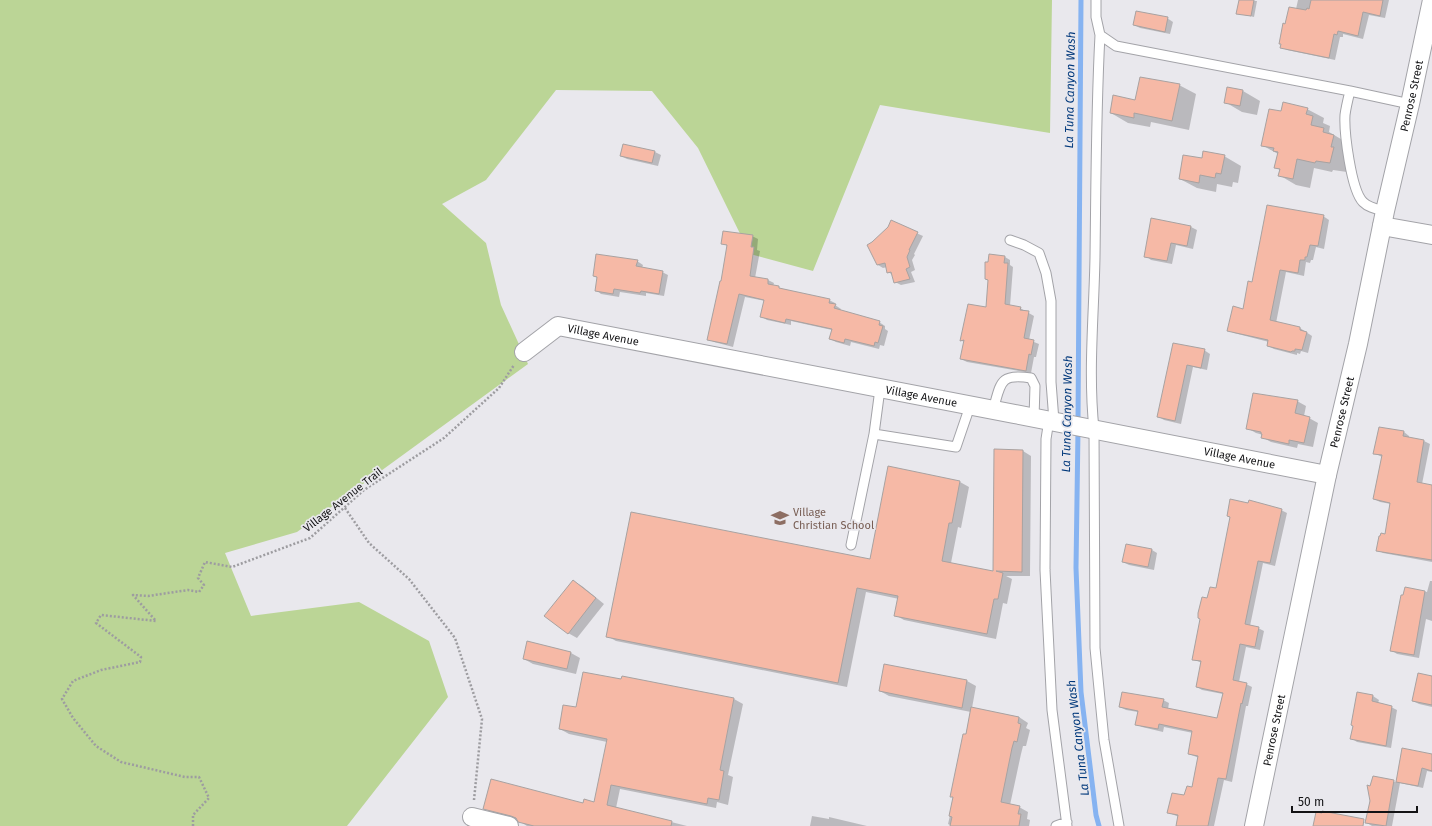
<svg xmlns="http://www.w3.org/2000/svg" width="1432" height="826" font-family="'Fira Sans',sans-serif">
  <rect width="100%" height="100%" fill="#e9e8ed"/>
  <!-- green -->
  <path fill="#bbd596" d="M0 0H1052L1050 133 880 105 813 271 750 254 698 148 652 91 556 90 486 180 442 204 486 243 501 305 528 364 297 532 225 553 251 616 359 602 429 641 448 697 347 826H0Z"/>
  <!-- shadow -->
  <path fill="#0003" d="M1240 0 1257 1 1254 17 1240 14Z
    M1298 0H1389L1385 18 1369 15 1363 39 1343 34V37H1340L1335 60 1287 50 1281 47 1282 44 1280 43 1286 25 1296 9Z
    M1167 18 1173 22 1170 34 1140 28 1134 25Z
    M1179 85 1196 94 1189 130 1151 122 1150 127 1128 123 1111 113 1136 101Z
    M1228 88 1243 91 1260 101 1257 115 1242 112 1225 102Z
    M1307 109 1324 118 1323 123 1330 126 1329 132 1351 145 1347 172 1333 170 1332 172 1314 168 1310 188 1296 185 1279 175 1280 170 1275 167 1278 154 1262 145 1282 113Z
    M623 145 655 152 661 155 658 166 627 159 621 156Z
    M1224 156 1241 166 1238 183 1233 182 1232 187 1217 184 1216 192 1197 188 1180 179Z
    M1323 216 1329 220 1324 249 1316 247 1313 260H1311L1310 263 1306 262 1304 276 1286 272 1276 323 1300 328 1312 336 1308 353 1301 351 1300 354 1297 353V355L1274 349 1268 346 1269 342 1234 333 1228 330 1244 310 1253 283Z
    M1152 219 1191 227 1197 230 1193 249 1176 245 1172 264 1151 260 1146 256Z
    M891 222 923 236 914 254 915 255 912 260 915 270 911 272 915 282 901 285 895 282 893 275 888 272 887 267 883 268 878 265Z
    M752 236 758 239 757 250 760 251 755 278 768 280 774 283 773 286 783 289 829 300 835 303V305L841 309 840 311 879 322 885 326V329L888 331 884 346 880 345 879 349 851 342 850 346 836 342 830 339 832 330 791 321V325L767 320 762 317 765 301 745 297 733 347 714 342 708 339 722 282 728 246 722 243Z
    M1005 257 1010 260V265L1013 267 1010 306 1020 308 1034 316 1029 340 1039 344 1036 357H1034L1031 373 967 362 961 359 965 343 961 340 987 309 989 281 986 279Z
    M637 261 643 265 642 268 662 272 668 275 664 296 646 293V296L620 292 619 297 601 294 596 290 598 278 594 276Z
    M1174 344 1204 350 1210 354 1207 370 1193 367 1181 424 1164 420 1159 417Z
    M1297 401 1306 406 1304 416 1309 418 1318 423 1313 447 1298 444 1297 448 1271 442 1262 437 1263 435 1256 433 1247 428Z
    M1380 428 1404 432 1409 436V438L1424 441 1430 444 1422 484 1432 486V562L1383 553 1378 550 1386 535 1391 504 1380 502 1374 499 1382 457 1374 453Z
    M1023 451 1031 456 1030 576H1006L1012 579 1007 604 1003 603 996 639 904 620 895 615 899 599 866 592 847 687 616 641 607 636 871 560 960 482 969 487 961 528 958 527 951 563 994 572Z
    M1281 510 1287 513 1275 566 1263 563 1250 626 1258 628 1264 631 1260 650 1246 647 1239 682 1246 684 1252 687 1248 706H1246L1232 782 1224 780 1214 826H1177L1179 817 1169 813 1193 788 1199 758 1189 754 1193 733 1164 727 1163 732 1142 727 1136 724 1138 712 1126 710 1120 707 1163 700 1169 703 1168 709 1218 719 1223 694 1202 690 1197 687 1202 663 1193 659 1208 600 1217 589 1231 518 1228 516Z
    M1152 550 1157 553 1154 570 1129 565 1123 562Z
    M573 581 582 586 604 604 577 638 568 633Z
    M1430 581H1432V621L1426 619 1419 658 1397 654 1391 650 1406 588 1427 592Z
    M528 642 571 653 580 658 576 674 533 664 524 659Z
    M885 665 967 681 976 686 972 708 1019 717 1028 723 1026 728 1030 730 1026 746H1023L1021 754 1010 805 1019 807 1028 812 1027 819 1030 820 1029 826H952L948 824 954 798 951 796 971 712 889 696 880 691Z
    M623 677 734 699 743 704 728 775 733 777 728 805 717 802 716 808 620 789 616 808 687 826H527L518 820 493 813 484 808 595 803 607 742 569 734 560 729 577 709 622 681Z
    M1432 677V707L1419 704 1413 701Z
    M1358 694 1373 696 1379 700 1378 703 1391 707 1397 710 1391 748 1357 742 1351 738Z
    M1403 749 1432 755V772L1427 771 1423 788 1400 783 1392 826H1372L1367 823 1373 777 1396 782Z
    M812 816 829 819V817L867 826H810Z"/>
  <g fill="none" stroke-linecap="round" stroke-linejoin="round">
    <!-- stream -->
    <path stroke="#86b3f1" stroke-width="5" d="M1078 422 1081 0
      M1078 430 1076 568 1081 692 1096 815 1099 826"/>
  </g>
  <!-- building -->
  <path fill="#f6b9a6" stroke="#a8a2a1" d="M1239 0H1254L1251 16 1236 14Z
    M1311 0H1383L1380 16 1363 12 1358 36 1338 31 1337 35 1334 34 1329 58 1280 48 1281 44H1279L1283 23 1285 24 1289 7 1306 10 1307 8 1309 9Z
    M1136 11 1168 17 1165 32 1133 25Z
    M1140 77 1180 84 1172 121 1134 113V118L1110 113 1113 95 1135 100Z
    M1227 87 1243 90 1240 106 1224 103Z
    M1283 102 1308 108 1306 114 1313 116 1311 125 1324 128 1323 132 1334 135 1331 147H1334L1330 163 1316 161 1315 163 1297 159 1293 179 1278 176 1280 169 1274 168 1278 152 1273 151 1274 148 1261 146 1269 109 1281 111Z
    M623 144 655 151 652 163 620 156Z
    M1203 151 1225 155 1221 174 1216 173 1215 178 1200 175 1199 183 1179 179 1183 155 1202 158Z
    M1267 205 1324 215 1318 246 1310 245 1307 257H1305V260H1300L1298 273 1280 270 1270 320 1300 327V330L1307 332 1302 350 1295 349V351H1292L1291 352 1267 346 1268 340 1227 331 1233 306 1243 309 1248 281 1252 282Z
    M1151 218 1191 226 1187 246 1171 243 1167 261 1144 257Z
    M891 220 918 232 909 250H910L907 257 910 267 906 269 910 279 894 283 891 272 887 273 885 263 877 265 867 245 872 242 888 227Z
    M723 231 753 235 751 247H754L750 276 768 279V284L779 286V288L830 299 829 303 836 304 834 308 880 321 879 325 883 326 878 343 875 342 874 346 845 339 844 343 829 339 832 329 786 319 785 323 760 317 764 300 739 294 727 344 707 340 720 281H721L727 245 721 244Z
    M596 254 638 260 636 266 663 271 659 294 641 291 640 293 614 289 613 294 595 291 597 277 593 276Z
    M989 254 1005 256 1004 263H1008L1005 304 1021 307 1020 310 1029 311 1024 338 1034 340 1031 355 1029 354 1026 371 960 359 964 340 960 341 968 304 986 307 988 280 985 279V262H988Z
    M1173 343 1205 349 1201 368 1187 365 1175 421 1157 417Z
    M1253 393 1298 400 1295 413 1310 417 1304 443 1289 440V444L1261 438 1262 434H1261V432L1246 429Z
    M1379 427 1404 431 1403 436 1424 440 1417 482 1432 485V560L1376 551 1379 536H1380L1381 533 1385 534 1390 503 1373 499 1382 455 1373 454Z
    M994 449 1023 450 1022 572 996 571 1003 573 998 599H994L987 634 894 616 898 596 857 588 838 683 606 637 631 512 870 559 888 466 960 481 952 523H949L942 561 993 571Z
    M1230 499 1248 503 1249 500 1282 509 1270 563 1258 561 1245 624 1259 627 1255 647 1240 644 1233 680 1247 683 1242 704 1241 703 1226 779 1218 778 1208 826H1176L1178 815 1167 813 1172 793 1184 795 1187 786 1192 787 1198 756 1188 754 1192 731 1159 724 1158 729 1135 725 1138 711 1119 707 1122 692 1164 699 1162 707 1217 718 1223 693 1196 687 1201 661 1192 660 1200 619 1198 618V613L1202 597 1207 598 1210 587 1216 588 1230 517 1227 516Z
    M1126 544 1152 549 1148 567 1122 562Z
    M573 580 596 598 568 634 544 616Z
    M1405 587 1425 591 1414 655 1390 651 1401 595H1403Z
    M527 641 571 652 567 669 523 659Z
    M884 664 967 680 962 708 879 691Z
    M583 672 621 679 622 676 734 698 720 770 724 771 719 800 708 798 707 804 611 785 607 805 672 821 671 826H534L518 822 516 818 511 816 483 809 491 779 583 803 584 799 594 802 607 739 559 729 563 705 576 707Z
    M1418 673 1432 676V705L1412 701Z
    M1357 692 1373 695 1372 701 1392 706 1386 746 1350 739 1353 726 1351 725Z
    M971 707 1019 717 1018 723 1021 724 1017 742 1014 741 1012 748 1001 802 1020 806 1018 814H1021L1019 826H950L952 817 949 816 953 797H950L963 734H966Z
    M1402 748 1432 754V771L1422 768 1418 786 1396 782Z
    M1373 776 1394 780 1386 826 1365 823 1370 801 1367 785 1370 786Z
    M1322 811 1364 819 1363 826H1313L1316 812 1322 813Z"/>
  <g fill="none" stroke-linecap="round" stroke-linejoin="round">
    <!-- service casing -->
    <g stroke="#a3a3a8" stroke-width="11">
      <path id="service" d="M1096 0V17L1100 35 1116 46 1350 91 1410 104
        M1100 35C1096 109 1096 183 1095 257 1094 314 1088 372 1094 429L1095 648 1104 740 1119 826
        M1350 91C1348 99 1346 107 1345 115 1344 132 1351 190 1363 202 1369 208 1377 209 1385 211
        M1010 240 1024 245 1039 253 1046 273 1051 301V382L1054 421
        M880 389 874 434 956 447 970 406
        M993 410C1001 383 999 373 1031 378L1035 386 1034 418
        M1049 420 1046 439 1045 570 1052 710 1067 826
        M851 545 874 434
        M1056 826 1067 822"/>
    </g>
    <!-- minor casing -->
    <g stroke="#a3a3a8" stroke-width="20">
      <g id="minor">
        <path d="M1382 226 1432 235"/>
        <path id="s1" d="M524 352 558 326C814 376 1071 424 1327 475"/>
        <path d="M472 817 509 826"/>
        <path id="s2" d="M1254 826 1327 475 1358 344 1385 211 1410 104 1432 0"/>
      </g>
    </g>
    <!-- path -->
    <path stroke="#9d9ca0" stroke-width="2.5" stroke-dasharray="2 2" stroke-linecap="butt" d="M345 508 369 543 409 579 455 638 482 719 474 800
      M193 826V815L209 798 199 777H185L121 762 96 746 73 718 62 699 73 681 101 670 140 662 141 657 96 623 101 615 156 621 133 595 148 596 188 590 199 592 204 585 198 578 205 562 232 567 310 538 364 490 444 438 499 388 514 365"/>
    <!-- service -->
    <use href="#service" stroke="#fff" stroke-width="9"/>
    <!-- minor -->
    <use href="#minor" stroke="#fff" stroke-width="18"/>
  </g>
  <!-- icons -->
  <defs>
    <g id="school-bare" transform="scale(1.38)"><path d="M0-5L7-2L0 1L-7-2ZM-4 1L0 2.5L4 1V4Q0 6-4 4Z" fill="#8d6e63" stroke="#e9e8ed" stroke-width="2.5" paint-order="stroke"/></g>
  </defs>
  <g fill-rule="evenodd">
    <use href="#school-bare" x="780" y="518"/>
  </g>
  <g text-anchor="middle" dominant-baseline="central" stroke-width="3.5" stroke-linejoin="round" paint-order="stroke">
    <!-- street labels -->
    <g font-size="11" fill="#131315" stroke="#e9e8ed">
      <text stroke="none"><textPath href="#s2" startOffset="747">Penrose Street</textPath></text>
      <text stroke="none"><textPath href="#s1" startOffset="89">Village Avenue</textPath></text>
      <text stroke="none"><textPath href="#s1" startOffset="413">Village Avenue</textPath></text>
      <text stroke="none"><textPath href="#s2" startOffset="423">Penrose Street</textPath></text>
      <text stroke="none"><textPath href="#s1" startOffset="737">Village Avenue</textPath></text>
      <text transform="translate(343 500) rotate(-38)">Village Avenue Trail</text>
      <text stroke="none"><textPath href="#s2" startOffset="98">Penrose Street</textPath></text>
    </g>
    <!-- education labels -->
    <g font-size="11" fill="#785e54" stroke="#e9e8ed" text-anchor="start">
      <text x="793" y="512">Village<tspan x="793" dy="13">Christian School</tspan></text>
    </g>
    <!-- water labels -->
    <g font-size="12" font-style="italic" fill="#00387b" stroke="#e9e8ed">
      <text transform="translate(1070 90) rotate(-89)">La Tuna Canyon Wash</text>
      <text transform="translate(1067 414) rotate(-89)">La Tuna Canyon Wash</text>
      <text transform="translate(1078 738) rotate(-97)">La Tuna Canyon Wash</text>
    </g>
  </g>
  <!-- scale -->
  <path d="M1292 806v6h125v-6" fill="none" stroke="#131315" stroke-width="2"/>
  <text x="1298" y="806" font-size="12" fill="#131315" stroke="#e9e8ed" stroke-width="3" paint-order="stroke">50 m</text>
</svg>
